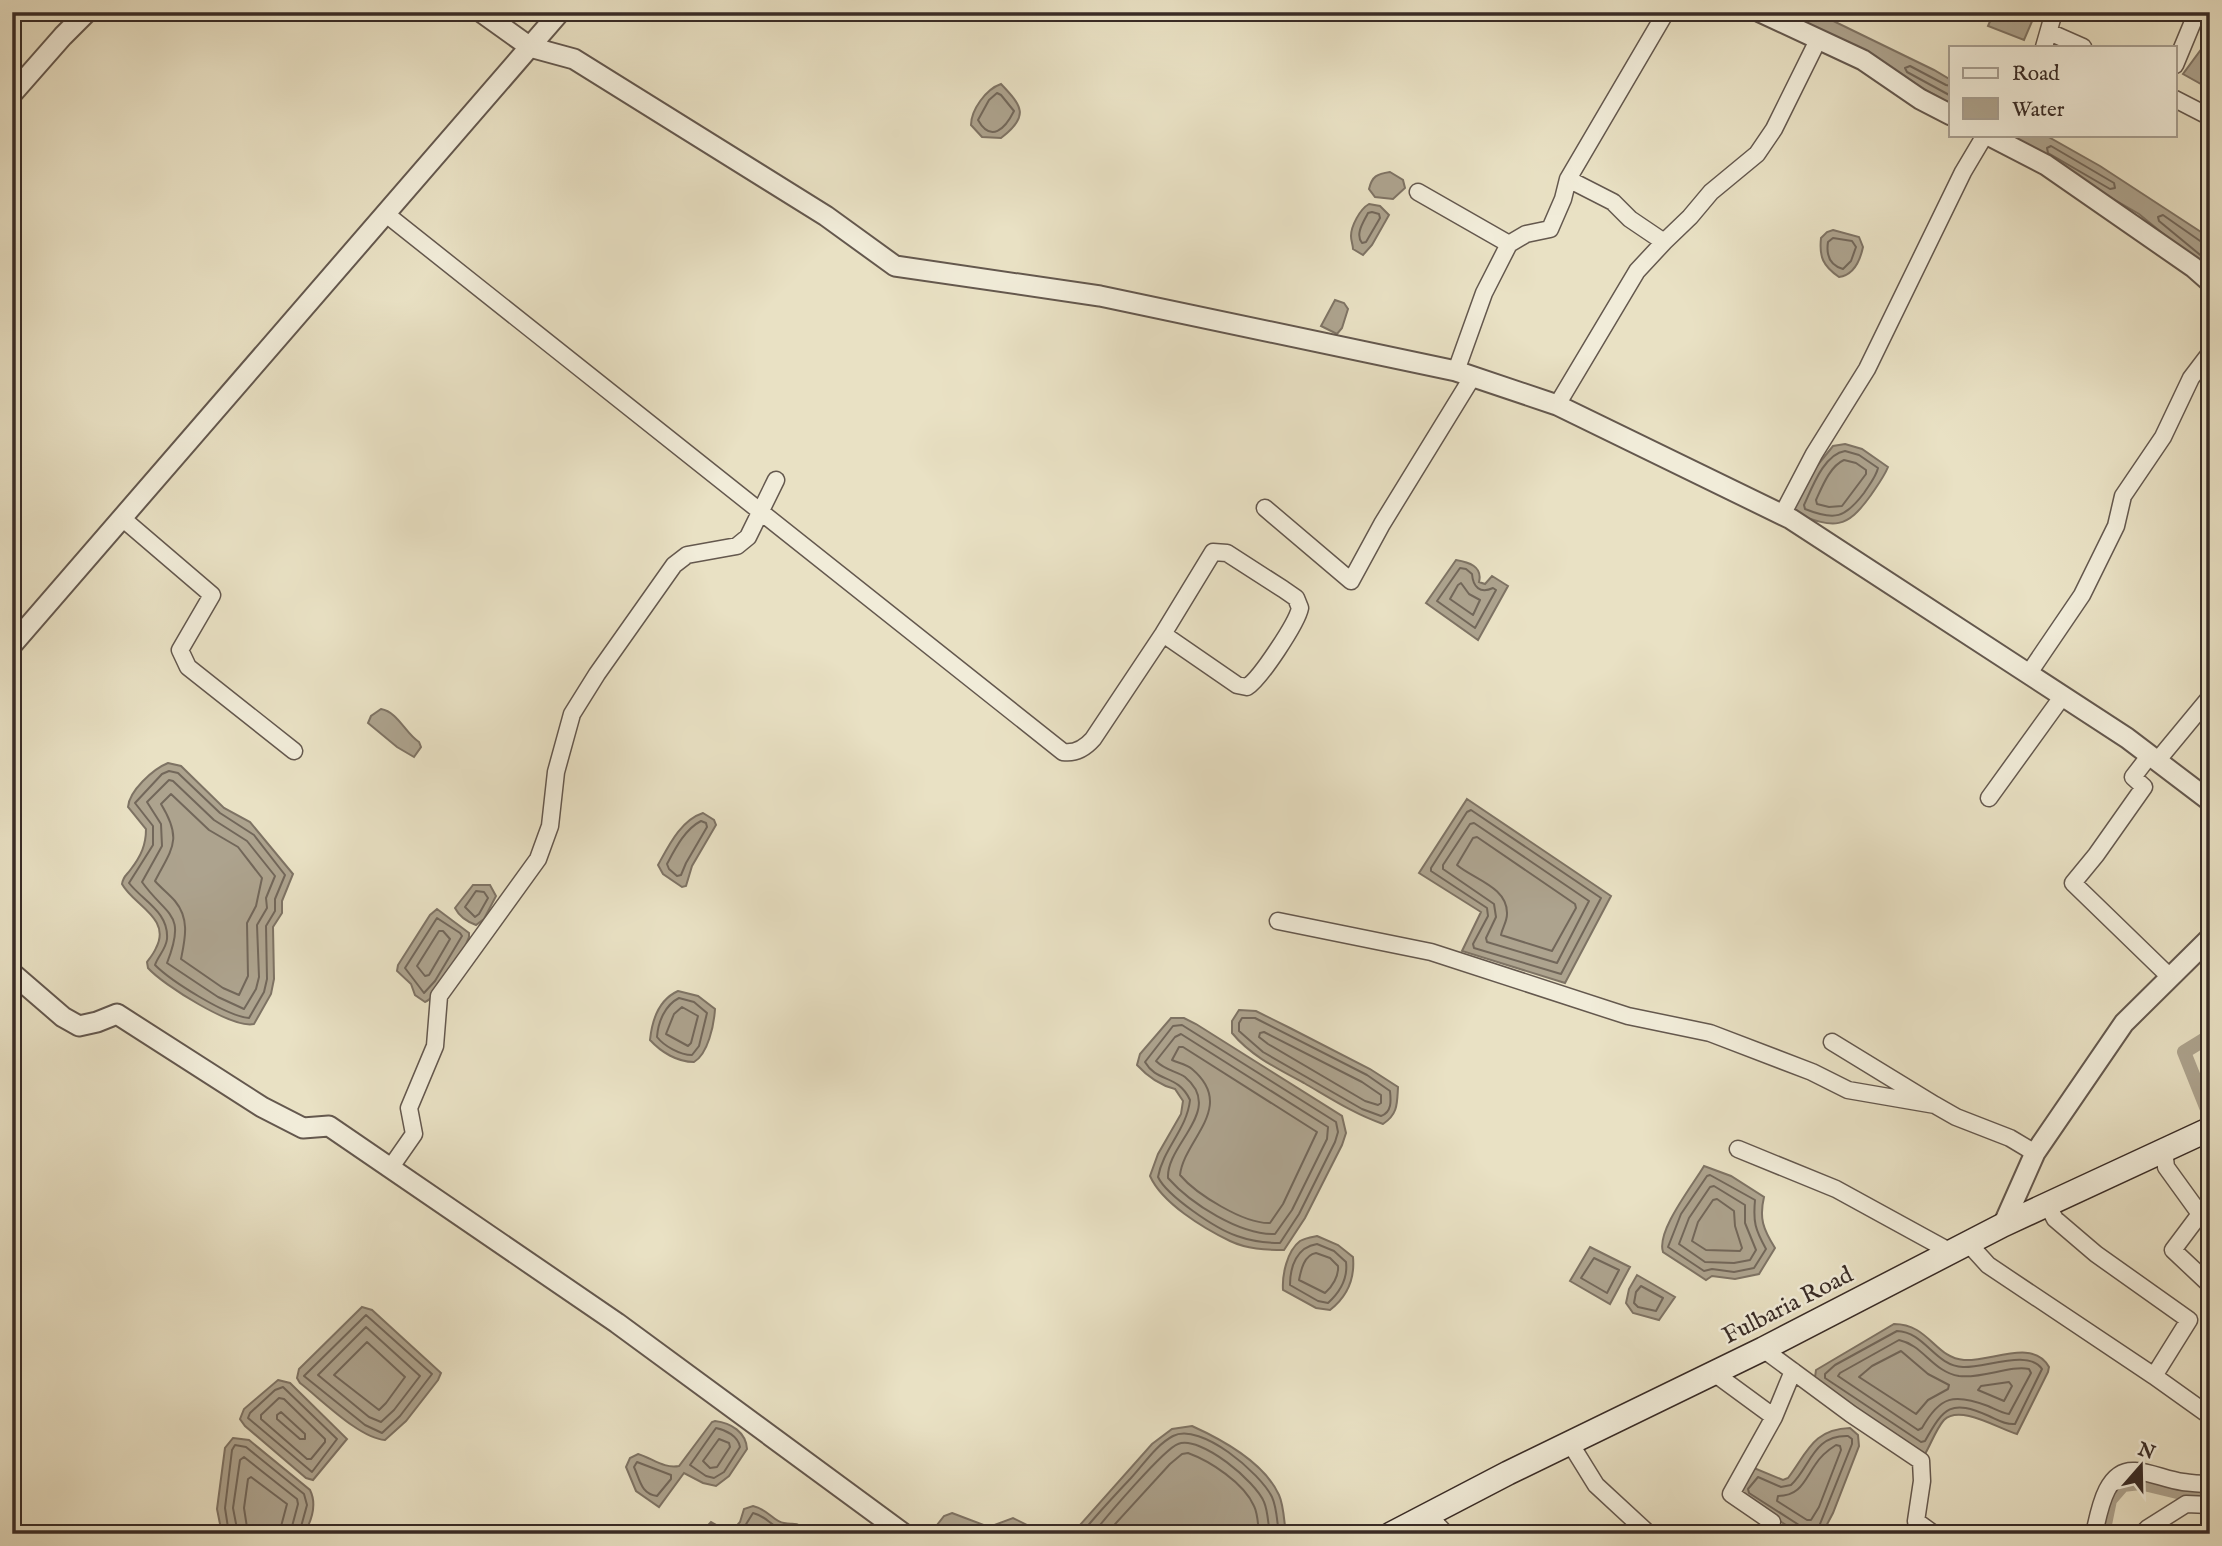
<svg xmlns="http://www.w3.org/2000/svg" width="2222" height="1546" font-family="'IM FELL English',serif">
  <rect width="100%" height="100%" fill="#e9e1c4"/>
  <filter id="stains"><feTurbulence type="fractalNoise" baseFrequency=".00286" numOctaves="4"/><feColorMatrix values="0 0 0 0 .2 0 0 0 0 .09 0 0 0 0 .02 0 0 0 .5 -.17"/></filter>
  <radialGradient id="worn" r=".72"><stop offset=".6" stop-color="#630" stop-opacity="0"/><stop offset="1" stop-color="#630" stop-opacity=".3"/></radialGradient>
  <!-- water -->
  <path fill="#ada38e" stroke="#7e7364" stroke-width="2" d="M1784 12H1815L1934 70 1951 80V104Z
    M1994 12H2036L2024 40 1988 26Z
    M2208 40 2210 41V89L2183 74Z
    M1001 84C1022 106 1030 116 1001 138L982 137 971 125C971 110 986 89 1001 84Z
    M2003 135H2045L2100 166 2201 232 2210 240V272L2139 214Z
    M1390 172 1403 180 1405 188 1393 199 1375 197 1369 189C1372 176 1377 174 1390 172Z
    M1369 204 1380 206 1389 215 1372 245 1363 255 1353 249C1353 245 1351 241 1351 236 1351 226 1360 209 1369 204Z
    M1833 230 1859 237 1863 247C1860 261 1854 275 1839 277 1823 266 1819 257 1821 238L1827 232Z
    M1335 300 1344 303 1348 309 1342 328 1337 334 1321 326Z
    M1845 444 1862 449 1888 467C1884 477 1877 486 1871 495 1846 530 1835 528 1796 514L1793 511 1812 472 1833 446Z
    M1456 560C1468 562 1483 566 1479 582L1485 584 1492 576 1508 586 1478 640 1426 603Z
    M381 709C398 712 405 733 419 742L421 747 414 757 397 747 368 723 371 716Z
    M168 763 181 766 224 808 250 822 293 874 282 901V913L273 927 274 979 271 994 254 1024C233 1029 163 985 148 968L147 962C150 958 154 953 156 948 172 918 133 905 122 884 123 876 127 875 131 869 141 856 146 845 146 829L128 807C129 791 153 769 168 763Z
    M1467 799 1611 896 1565 983 1462 951 1481 912 1419 873Z
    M703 813 714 820 716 825 692 866 686 886 682 887 663 874 658 865C669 845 681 820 703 813Z
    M473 885H490L496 896 484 919 476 925C468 922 459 916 455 908Z
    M437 909 469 933V937C464 951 438 997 425 1002L415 995 411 984 397 971 398 965 430 915Z
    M678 991 698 996 715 1009C714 1025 708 1054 694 1062 677 1062 661 1052 650 1040 652 1020 658 1000 678 991Z
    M1239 1010 1256 1011 1290 1028 1370 1069 1398 1087C1397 1104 1398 1114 1383 1124 1354 1114 1330 1098 1304 1083 1278 1069 1251 1056 1232 1033V1021Z
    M1171 1018H1184L1196 1024 1342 1116 1346 1133 1342 1145 1305 1218 1284 1250C1265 1250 1247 1249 1230 1241 1203 1228 1162 1203 1150 1176L1158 1154 1181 1114 1183 1101 1175 1089C1159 1085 1148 1077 1137 1065L1140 1054Z
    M1704 1166 1731 1176 1764 1197C1759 1218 1763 1229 1775 1248L1759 1274 1735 1279 1712 1276 1706 1280 1663 1252C1656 1231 1693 1185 1704 1166Z
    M1317 1236 1338 1245 1353 1257C1355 1279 1348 1296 1330 1310L1316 1308 1283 1290C1282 1275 1287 1251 1300 1241 1305 1238 1312 1237 1317 1236Z
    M1590 1247 1630 1267 1610 1304 1570 1281Z
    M1637 1275 1675 1297 1659 1320 1633 1313 1626 1303 1629 1289Z
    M362 1307 372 1310 441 1373 438 1380 406 1421 385 1440C359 1438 321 1399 300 1383L297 1378 299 1369Z
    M1894 1324C1929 1324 1935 1358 1964 1360 1991 1362 2033 1338 2049 1367L2048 1372 2017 1434C1999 1429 1960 1404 1944 1420 1936 1429 1931 1444 1925 1454L1822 1386 1815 1377 1816 1370Z
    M278 1380 290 1383 347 1439 313 1480 306 1478 245 1426 240 1419 244 1409Z
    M715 1421C731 1423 746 1432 747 1449L729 1476 716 1486 703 1483 684 1473 659 1507 636 1491 626 1467 630 1458 638 1454C652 1458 664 1469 679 1466L712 1422Z
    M1192 1426C1223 1440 1264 1462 1279 1495 1284 1506 1284 1522 1286 1534H1072L1152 1444 1172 1429Z
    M1850 1428 1858 1435 1859 1446 1833 1513 1822 1534H1800L1736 1493 1754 1468 1783 1480 1788 1478C1807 1453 1813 1429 1850 1428Z
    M233 1438 249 1440 310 1490C317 1504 312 1520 304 1534H222L217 1509 225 1448Z
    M753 1506C768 1509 774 1522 784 1523 792 1525 794 1522 801 1526V1534H700L711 1522 725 1530H733L740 1522 744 1509Z
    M952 1513 989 1527 1013 1518 1045 1534H930L944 1516Z"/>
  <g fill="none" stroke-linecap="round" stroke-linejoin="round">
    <!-- shore -->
    <path stroke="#72675a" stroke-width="2" d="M1951 86 1946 85 1910 66 1905 68 1907 72 1951 96
      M997 93 1001 95 1014 111C1005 129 991 143 978 120L989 100Z
      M2051 146 2114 183 2115 188 2110 189 2048 153 2047 148Z
      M1372 212 1379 214 1380 218 1366 242 1362 243C1355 234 1363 223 1368 213Z
      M1833 238 1852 241 1856 247 1851 261 1843 269C1829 265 1826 255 1828 242Z
      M2210 245 2203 243 2163 215 2158 217 2159 221 2210 263
      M1845 451 1859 455 1878 468C1876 477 1869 485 1864 493 1845 518 1835 521 1805 509L1804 505C1812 488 1824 454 1845 451Z
      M1844 460 1856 463 1866 470V474L1842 506 1829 507 1817 504 1816 500C1822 487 1830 466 1844 460Z
      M1460 568 1466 569 1472 574C1473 587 1480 594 1493 588L1496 590 1475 628 1437 601Z
      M1461 583 1469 594 1480 600 1473 615 1450 599 1458 585Z
      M169 771 178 773 220 813 254 835 285 875 275 899V911L266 926 267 979 264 992 249 1018C226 1016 171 981 155 965 158 956 166 949 167 939 169 912 143 901 129 883L153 845V826L135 803 162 774Z
      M169 780 173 781 214 820 247 841 275 876 266 898 267 908 257 925 259 977 256 989 244 1009 218 997 167 963C187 912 167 917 142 882L162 846 161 824 147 802Z
      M171 794 209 830 238 847 262 878 256 906 247 923 248 976 239 995 223 988 181 959C185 939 190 919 175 901 169 894 161 888 155 881 172 848 183 840 161 804Z
      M1471 810 1601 898 1561 974 1474 948 1473 944 1488 916 1487 908 1431 871V868L1467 812Z
      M701 821 706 823 707 827 686 863 681 875 677 876 669 869 667 864C675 849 685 829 701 821Z
      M1474 823 1589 901 1557 963 1487 942 1486 938 1496 917 1494 904 1443 869V865L1470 824Z
      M1477 837 1575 904 1576 908 1552 951 1501 935C1502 928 1507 922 1507 914 1508 887 1473 879 1457 865L1473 838Z
      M476 891 484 892 488 898 479 914 475 917 465 907Z
      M437 918 460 933 462 936 435 981 424 993 405 968Z
      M439 931H443L450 939 429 975 425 976 417 966Z
      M679 998 694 1002 707 1013 699 1046 692 1055C680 1055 664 1046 657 1037 658 1022 665 1005 679 998Z
      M682 1007 698 1016 691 1043 688 1046 666 1034 674 1014Z
      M1242 1018H1255L1367 1075 1390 1091C1391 1101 1392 1112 1381 1116L1362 1109 1263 1052 1239 1031V1023Z
      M1182 1025 1336 1122 1338 1132 1335 1142 1299 1214 1280 1243C1265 1243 1251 1241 1237 1236 1216 1229 1167 1196 1158 1177 1163 1149 1187 1129 1190 1100 1178 1074 1157 1083 1145 1062L1173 1026Z
      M1264 1032 1362 1082 1381 1095V1103L1378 1105 1365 1101 1268 1044 1259 1037 1260 1033Z
      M1181 1034 1328 1127 1327 1139 1292 1210 1275 1234C1240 1235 1191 1204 1168 1178 1166 1144 1225 1110 1185 1077 1177 1071 1166 1071 1156 1061L1175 1037Z
      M1179 1047H1183L1317 1132 1283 1204 1270 1223C1244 1224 1196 1194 1180 1175 1184 1139 1237 1107 1192 1069 1186 1064 1178 1063 1172 1060Z
      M1710 1175 1755 1200C1753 1222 1755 1229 1766 1249L1754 1268 1734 1272 1712 1269 1704 1271 1668 1247 1681 1214 1707 1176Z
      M1714 1186 1745 1205V1223L1756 1250 1750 1260 1734 1263 1705 1262 1679 1244 1689 1218 1710 1187Z
      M1717 1199 1734 1211 1735 1226 1742 1248 1740 1251 1706 1250 1692 1241 1698 1222 1713 1200Z
      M1317 1244 1334 1251 1346 1262C1348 1278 1340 1292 1328 1303L1318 1301 1290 1285C1290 1266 1297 1247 1317 1244Z
      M1316 1253 1330 1258 1338 1266C1339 1276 1332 1287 1325 1293L1299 1280C1301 1270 1304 1255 1316 1253Z
      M1594 1258 1619 1270 1607 1293 1581 1278Z
      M1641 1286 1663 1298 1656 1311 1638 1307 1634 1303 1636 1292Z
      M366 1315 432 1374 400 1416 382 1433 365 1425 304 1376Z
      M366 1327 420 1376 394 1410 381 1422 369 1417 318 1375Z
      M1897 1331C1925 1332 1935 1366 1963 1367 1985 1368 2029 1349 2042 1369L2015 1424C2006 1425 1998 1420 1989 1416 1951 1399 1944 1407 1925 1441L1921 1442 1825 1378V1374L1835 1365Z
      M1899 1340C1923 1345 1933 1372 1959 1376 1982 1379 2010 1365 2029 1369L2031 1373 2009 1414C2002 1413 1995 1409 1988 1406 1954 1393 1940 1396 1922 1428L1918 1430 1838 1376 1840 1373Z
      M367 1342 405 1377 386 1403 379 1410 334 1375Z
      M1901 1351 1928 1374 1949 1385 1948 1389 1928 1400 1916 1414 1859 1377 1872 1366Z
      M2009 1382 2012 1386 2004 1401 1978 1390 1981 1386Z
      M283 1387 337 1439 312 1472 248 1418 250 1413 275 1390Z
      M279 1398 284 1399 325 1439V1442L311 1459H307L261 1419V1415Z
      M281 1412 305 1434V1439H300L277 1419V1415Z
      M716 1428C726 1430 738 1436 740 1447L724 1472 714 1478 706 1476 690 1465Z
      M719 1439 729 1443 730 1447 717 1467 710 1468 703 1461Z
      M1836 1445 1840 1446 1841 1450 1819 1507 1811 1520H1807L1777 1501 1778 1496C1800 1496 1804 1481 1815 1465 1820 1457 1828 1450 1836 1445Z
      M637 1462 671 1475V1479L657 1496C641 1494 640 1480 634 1467Z
      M229 1534 225 1508 232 1450 235 1445 246 1447 304 1494 307 1505 299 1534
      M238 1534 233 1508 240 1460 244 1457 297 1499 298 1504 290 1534
      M248 1534 244 1508 248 1479 251 1477 287 1504 279 1534
      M740 1534 753 1513C770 1517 772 1531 792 1530L795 1534
      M1081 1534C1097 1514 1114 1496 1131 1478 1144 1464 1156 1445 1173 1436 1201 1422 1260 1473 1272 1497 1277 1508 1277 1522 1279 1534
      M1093 1534C1105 1518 1164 1449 1178 1444 1201 1435 1256 1482 1264 1502 1268 1511 1268 1524 1270 1534
      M1106 1534 1170 1464 1182 1454 1188 1453C1210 1461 1244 1483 1254 1506 1258 1514 1258 1525 1259 1534
      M1802 1534 1799 1525 1749 1493 1748 1489 1758 1477 1781 1487 1791 1485C1811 1466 1813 1435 1848 1436L1852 1439V1444L1816 1534"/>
    <!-- canal -->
    <path stroke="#ada38e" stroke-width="14" d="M2210 1036 2184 1052 2210 1117
      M2103 1534 2110 1500 2123 1485 2140 1483 2198 1497 2210 1493"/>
    <!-- minor casing -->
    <g stroke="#64584e" stroke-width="19">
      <path id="minor" d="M2049 32 2083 47
        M2044 47 2054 12
        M2175 65 2197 12
        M2175 99 2210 117
        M1418 192 1509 244
        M386 214 1063 752C1076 754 1085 748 1093 739L1163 634 1213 552 1227 553 1283 589 1296 598 1300 608C1297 623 1260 679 1247 687L1237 685 1163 634
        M1664 242 1690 217 1711 192 1757 154 1774 129 1818 40
        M1456 371 1484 293 1509 244 1526 234 1550 229 1563 199 1568 179
        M1557 405 1637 271 1664 242 1630 219 1613 202 1568 179 1666 12
        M1265 508 1351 581 1382 524 1473 376
        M1782 515 1814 454 1867 369 1963 172 1985 135
        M122 518 212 595 180 650 188 667 294 751
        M2029 673 2082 595 2116 526 2123 496 2163 437 2191 378 2210 353
        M2150 755 2133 777 2144 787 2096 855 2073 883 2171 978
        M2157 761 2210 697
        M1989 798 2062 697
        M1278 921 1431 952 1628 1016 1710 1033 1812 1072 1848 1090 1935 1105
        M1832 1042 1935 1105 1956 1117 2010 1138 2035 1153
        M1738 1149 1836 1189 1951 1252
        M2164 1150 2166 1167 2200 1214 2173 1250 2207 1282 2210 1280
        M391 1167 414 1134 409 1108 435 1046 439 996 538 859 550 826 556 772 572 714 597 674 674 565 687 555 737 546 748 537 776 480
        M2047 1204 2055 1219 2096 1254 2189 1320 2154 1376
        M1968 1243 1988 1265 2154 1376 2210 1416
        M1763 1349 1851 1414 1921 1461 1922 1481 1916 1521 1934 1534
        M1714 1373 1774 1417 1793 1371
        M1570 1443 1596 1485 1649 1534
        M1428 1515 1446 1534
        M1765 1534 1772 1522 1731 1494 1774 1417
        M2094 1534C2099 1513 2105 1469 2135 1471 2151 1472 2167 1480 2183 1482 2192 1483 2201 1485 2210 1483
        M2142 1534 2148 1528 2186 1504 2210 1505"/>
    </g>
    <!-- tertiary casing -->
    <g stroke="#64584e" stroke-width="23">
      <path id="tertiary" d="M481 12 530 47 574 59 826 216 895 266 1100 296 1456 371 1557 405 1791 519 2127 738 2210 801
        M1760 12 1863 60 1920 99 1951 115
        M12 94 63 36 87 12
        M1988 135 2046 165 2193 267 2210 282
        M12 645 560 12
        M12 973 63 1017 79 1026 97 1022 117 1014 262 1107 303 1128 329 1126 617 1323 904 1534
        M2003 1225 2035 1153 2124 1023 2210 938"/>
    </g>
    <!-- secondary casing -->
    <g stroke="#382b26" stroke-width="26">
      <path id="secondary" d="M1391 1534 1508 1473 1763 1349 2003 1225 2210 1129"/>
    </g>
    <!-- minor -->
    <use href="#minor" stroke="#f1ecd9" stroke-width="16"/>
    <!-- tertiary -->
    <use href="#tertiary" stroke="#f1ecd9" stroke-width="19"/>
    <!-- secondary -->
    <use href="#secondary" stroke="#f1ecd9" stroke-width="23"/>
  </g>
  <g text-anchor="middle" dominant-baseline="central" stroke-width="5" stroke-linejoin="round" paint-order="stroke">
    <!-- street labels -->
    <g font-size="24" fill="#382b26" stroke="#f1ecd9">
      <text transform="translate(1788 1306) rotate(-27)">Fulbaria Road</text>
    </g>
  </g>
  <!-- margin -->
  <rect width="2222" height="1546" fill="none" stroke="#e9e1c4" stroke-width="42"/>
  <rect x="14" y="14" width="2194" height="1518" fill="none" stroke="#382b26" stroke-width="3.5"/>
  <rect x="21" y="21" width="2180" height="1504" fill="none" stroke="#382b26" stroke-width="2"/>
  <!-- legend -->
  <rect x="1949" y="46" width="228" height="91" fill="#f1ecd9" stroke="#a79f91" stroke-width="2"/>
  <rect x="1963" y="68" width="35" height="10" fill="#f1ecd9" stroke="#a79f91" stroke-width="2"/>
  <text x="2012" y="80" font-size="21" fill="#382b26">Road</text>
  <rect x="1963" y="98" width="35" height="21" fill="#ada38e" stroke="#a79f91" stroke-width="2"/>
  <text x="2012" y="116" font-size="21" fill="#382b26">Water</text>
  <!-- north arrow -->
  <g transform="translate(2141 1466) rotate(20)" stroke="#f1ecd9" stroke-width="5" paint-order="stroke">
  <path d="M0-5L12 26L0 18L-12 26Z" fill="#382b26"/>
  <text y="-10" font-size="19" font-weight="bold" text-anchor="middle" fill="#382b26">N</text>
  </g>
  <rect width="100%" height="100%" filter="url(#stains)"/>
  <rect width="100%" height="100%" fill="url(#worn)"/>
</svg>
